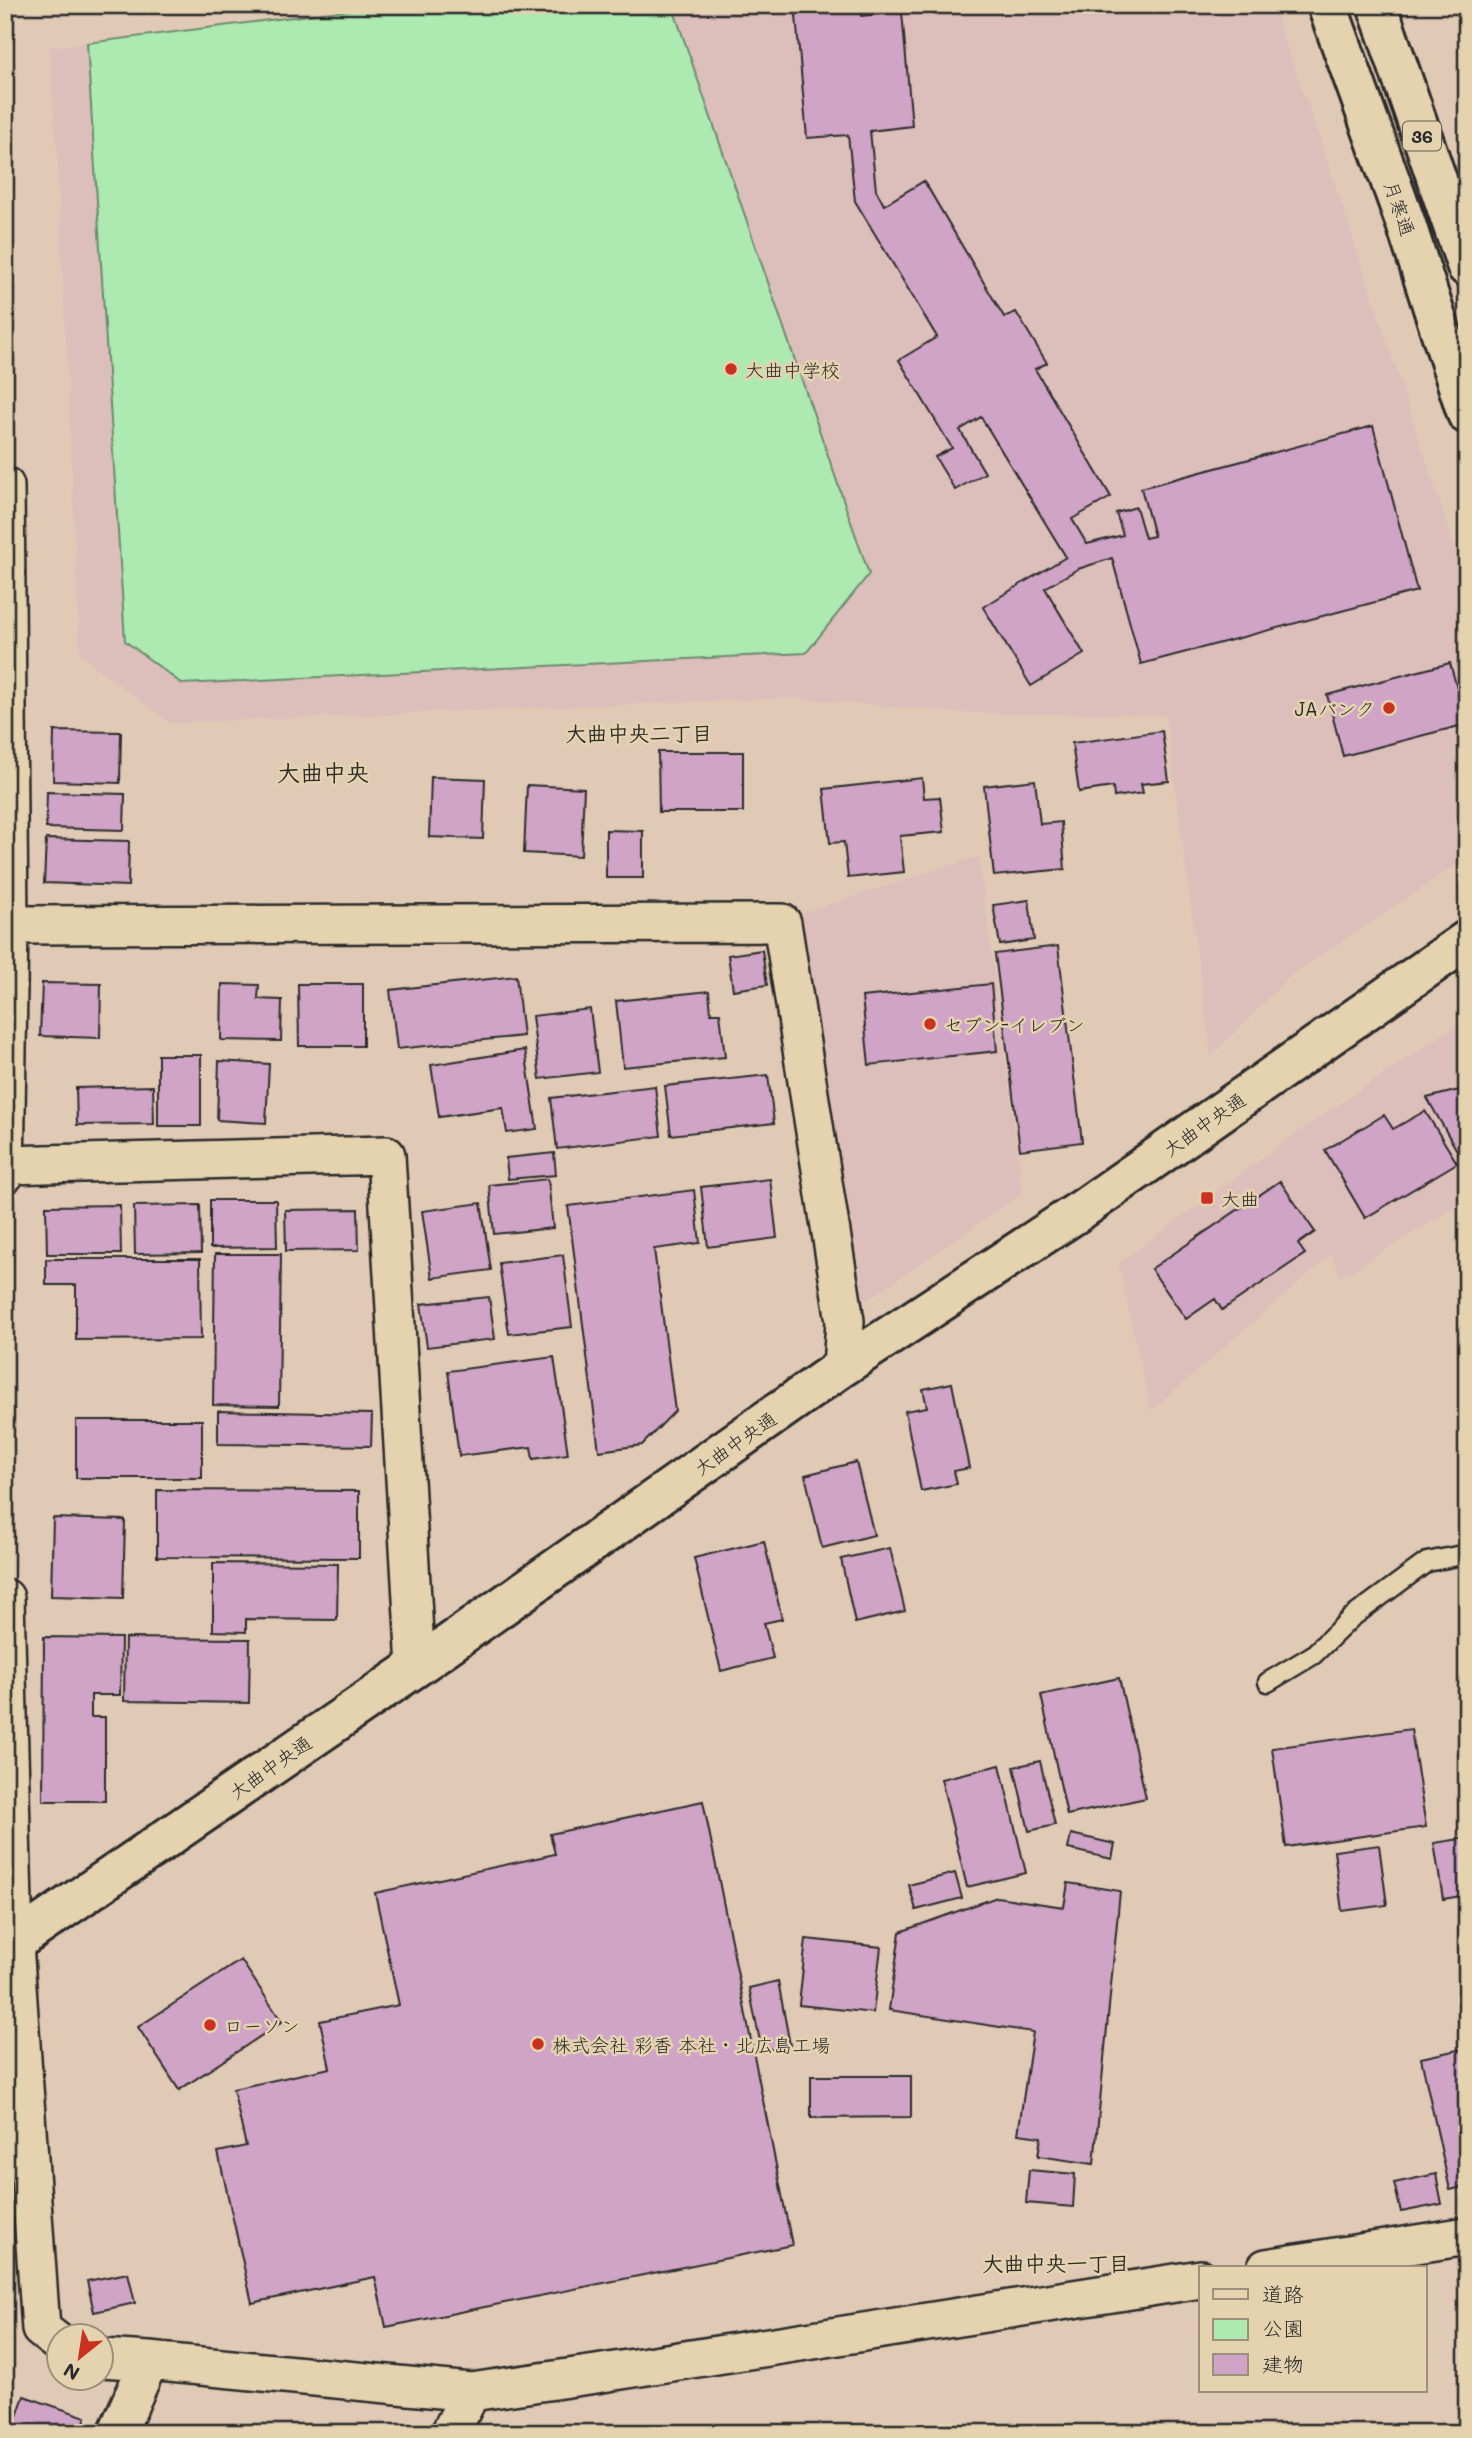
<svg xmlns="http://www.w3.org/2000/svg" width="1472" height="2438" font-family="Mali,'Klee One',sans-serif">
  <rect width="100%" height="100%" fill="#e1cab5"/>
  <filter id="ink" filterUnits="userSpaceOnUse"><feTurbulence type="fractalNoise" baseFrequency=".0143" numOctaves="2"/><feDisplacementMap in="SourceGraphic" scale="14" xChannelSelector="R" yChannelSelector="G"/><feConvolveMatrix kernelMatrix="1 2 1 2 8 2 1 2 1" color-interpolation-filters="sRGB"/></filter>
  <g filter="url(#ink)">
    <!-- built -->
    <path fill="#dcbfba" d="M388 5H1272L1321 141 1467 584V858L1289 977 1211 1057 1165 715 959 713 790 698 170 723 80 655 57 154 49 47Z
      M979 856 1023 1193 869 1299 865 1298 858 1294 854 1286 802 913Z
      M1467 1018V1200L1340 1278 1332 1254 1151 1411 1118 1264 1296 1133Z"/>
    <!-- green -->
    <path fill="#aceab1" stroke="#6c8a6e" stroke-width="2" d="M388 5H672L869 574 806 653 182 684 125 641 87 43Z"/>
    <!-- building -->
    <path fill="#d0a4c7" stroke="#2b2b2b" stroke-width="2" d="M795 5H860L861 16 902 12 912 126 870 131 876 190 884 205 924 181 1004 317 1016 312 1047 363 1035 369 1111 497 1072 519 1087 544 1123 535 1116 513 1136 507 1145 538 1154 536 1141 488 1373 426 1417 591 1141 664 1112 558 1078 569 1045 588 1084 654 1031 686 983 607 1066 557 981 417 960 430 985 473 955 490 935 457 952 448 899 360 937 337 855 201 848 135 807 138Z
      M1450 663 1467 724 1343 756 1327 695Z
      M54 731 121 732 120 783 53 781Z
      M1162 731 1169 781 1141 784 1143 793 1114 797 1113 787 1079 792 1072 743Z
      M658 752H743V812H659Z
      M431 777 485 779 483 839 429 837Z
      M922 778 924 798 940 797 944 832 900 836 904 872 848 878 844 842 830 843 824 789Z
      M1035 780 1040 824 1061 822 1065 869 994 876 984 786Z
      M527 785 584 788 581 856 524 853Z
      M47 792 125 794 124 830 46 828Z
      M606 830 643 831V878H606Z
      M46 839 129 841 128 886 44 883Z
      M1029 900 1034 940 1000 945 993 905Z
      M1058 946 1082 1142 1020 1150 995 954Z
      M762 950 767 985 733 990 728 955Z
      M516 976 523 1036 397 1049 390 990Z
      M42 983 101 984 100 1038 40 1036Z
      M222 984 259 985 258 999 282 1000 281 1041 221 1040Z
      M298 984H363V1046H299Z
      M991 984 997 1051 869 1065 862 997Z
      M709 991 711 1013H720L725 1057 623 1067 616 1001Z
      M590 1009 598 1072 540 1079 532 1016Z
      M525 1050 537 1129 507 1133 503 1108 439 1117 431 1065Z
      M158 1055H201V1126H158Z
      M219 1061 269 1064 266 1123 217 1120Z
      M768 1075 774 1123 671 1135 665 1086Z
      M153 1086 154 1124 77 1125 76 1088Z
      M655 1086 661 1136 557 1149 551 1098Z
      M1467 1088V1152L1459 1154 1427 1098Z
      M1425 1111 1457 1163 1365 1218 1325 1150 1384 1115 1393 1129Z
      M554 1153 556 1175 508 1179 506 1158Z
      M548 1179 553 1228 494 1234 489 1185Z
      M770 1179 777 1238 708 1247 701 1187Z
      M1280 1181 1315 1232 1298 1244 1305 1254 1222 1310 1215 1299 1186 1319 1151 1269Z
      M694 1190 700 1243 654 1249 675 1411 642 1445 599 1451 568 1206Z
      M210 1200H276L277 1247 210 1248Z
      M481 1203 491 1270 432 1278 422 1211Z
      M120 1205 121 1254H47L46 1206Z
      M200 1205 201 1253 135 1254 134 1206Z
      M358 1209 359 1250 286 1251 285 1210Z
      M215 1254H281L279 1406 213 1405Z
      M563 1255 572 1327 509 1334 499 1263Z
      M46 1259H200L201 1339 76 1340V1285H46Z
      M489 1297 495 1339 427 1347 421 1304Z
      M554 1357 568 1454 533 1459 531 1447 459 1456 448 1371Z
      M952 1383 969 1468 954 1471 957 1484 921 1491 905 1411 927 1407 923 1389Z
      M218 1411 372 1414 371 1446 218 1444Z
      M76 1420H202V1478H76Z
      M856 1462 874 1535 822 1548 805 1475Z
      M157 1490 359 1491V1558L157 1557Z
      M53 1518 125 1520 123 1598 51 1596Z
      M764 1541 782 1619 764 1623 773 1658 721 1671 694 1558Z
      M890 1548 905 1611 855 1623 841 1559Z
      M213 1563 338 1564 337 1620 246 1619V1632L213 1631Z
      M44 1637 121 1638 120 1695H91V1717H105V1801H43Z
      M125 1638 250 1639 249 1703 124 1701Z
      M1119 1678 1146 1798 1067 1815 1041 1695Z
      M1411 1729 1426 1827 1286 1847 1272 1748Z
      M1040 1761 1055 1825 1029 1831 1014 1767Z
      M1000 1765 1026 1873 967 1887 941 1779Z
      M703 1801 792 2245 386 2327 375 2277 252 2303 218 2152 246 2146 233 2089 330 2068 320 2021 399 2005 375 1893 555 1854 550 1834Z
      M1071 1834 1115 1844 1112 1859 1068 1849Z
      M1467 1838V1895L1443 1899 1434 1843Z
      M1379 1845 1387 1905 1342 1911 1334 1851Z
      M955 1873 962 1898 916 1910 909 1885Z
      M1068 1883 1120 1891 1094 2164 1038 2156 1041 2137 1018 2134 1033 2032 889 2010 900 1932 997 1897 1064 1907Z
      M806 1939 881 1947 873 2013 799 2005Z
      M241 1960 282 2022 179 2090 138 2027Z
      M778 1981 790 2045 762 2051 749 1988Z
      M1467 2048V2186L1450 2190 1421 2058Z
      M811 2076H911V2117L811 2118Z
      M1029 2170 1075 2174 1073 2207 1026 2203Z
      M1436 2174 1442 2204 1401 2212 1394 2183Z
      M128 2273 135 2303 94 2312 87 2281Z
      M24 2396 86 2417 80 2433H11Z"/>
    <g fill="none" stroke-linecap="round" stroke-linejoin="round">
      <!-- service casing -->
      <g stroke="#2b2b2b" stroke-width="23">
        <path id="service" d="M1268 1682 1313 1655 1351 1618 1427 1562 1467 1554"/>
      </g>
      <!-- minor casing -->
      <g stroke="#2b2b2b" stroke-width="42">
        <path id="minor" d="M5 486 9 925 5 1174
          M9 925 782 923 845 1321 842 1367
          M5 1165 386 1155 416 1667
          M5 1598 14 1944 41 2329 60 2344
          M1266 2268 1467 2236
          M102 2358 149 2361 471 2392 596 2374 1201 2279
          M117 2433 149 2361
          M450 2433 471 2392"/>
      </g>
      <!-- secondary casing -->
      <g stroke="#2b2b2b" stroke-width="44">
        <path id="secondary" d="M5 1949 416 1667 842 1367 1081 1210 1467 940"/>
      </g>
      <!-- trunk casing -->
      <g stroke="#2b2b2b" stroke-width="44">
        <path id="trunk" d="M1327 5 1406 224 1467 414
          M1377 5 1467 267"/>
      </g>
      <!-- service -->
      <use href="#service" stroke="#e5d3b0" stroke-width="18"/>
      <!-- minor -->
      <use href="#minor" stroke="#e5d3b0" stroke-width="37"/>
      <!-- secondary -->
      <use href="#secondary" stroke="#e5d3b0" stroke-width="38"/>
      <!-- trunk -->
      <use href="#trunk" stroke="#e5d3b0" stroke-width="38"/>
    </g>
  </g>
  <!-- markers -->
  <g fill="#c8321e" stroke="#e5d3b0" stroke-width="2.5">
    <circle cx="731" cy="369" r="7"/>
    <circle cx="1389" cy="708" r="7"/>
    <circle cx="930" cy="1024" r="7"/>
    <rect x="1200" y="1191" width="14" height="14" rx="3.5"/>
    <circle cx="210" cy="2025" r="7"/>
    <circle cx="538" cy="2044" r="7"/>
  </g>
  <g text-anchor="middle" dominant-baseline="central" stroke-width="5" stroke-linejoin="round" paint-order="stroke">
    <!-- shield labels -->
    <rect fill="#e5d3b0" stroke="#635d53" stroke-width="2" x="1403" y="121.5" width="38" height="29" rx="5"/>
    <g font-size="18" font-weight="bold" fill="#2b2b2b">
      <text x="1422" y="136">36</text>
    </g>
    <!-- street labels -->
    <g font-size="19" fill="#2b2b2b" stroke="#e5d3b0">
      <text transform="translate(1400 208) rotate(71)">月寒通</text>
      <text transform="translate(1204 1124) rotate(-35)">大曲中央通</text>
      <text transform="translate(735 1443) rotate(-35)">大曲中央通</text>
      <text transform="translate(270 1767) rotate(-35)">大曲中央通</text>
    </g>
    <!-- poi labels -->
    <g font-size="19" fill="#2b2b2b" stroke="#e5d3b0" text-anchor="start">
      <text x="745" y="369">大曲中学校</text>
      <text x="1375" y="708" text-anchor="end">JAバンク</text>
      <text x="944" y="1024">セブン-イレブン</text>
      <text x="1221" y="1198">大曲</text>
      <text x="224" y="2025">ローソン</text>
      <text x="552" y="2044">株式会社 彩香 本社・北広島工場</text>
    </g>
    <!-- neighbourhood labels -->
    <g font-size="21" font-weight="bold" fill="#2b2b2b" stroke="#e5d3b0">
      <text x="639" y="732">大曲中央二丁目</text>
      <text x="1056" y="2262">大曲中央一丁目</text>
    </g>
    <!-- quarter labels -->
    <g font-size="23" font-weight="bold" fill="#2b2b2b" stroke="#e5d3b0">
      <text x="323" y="772">大曲中央</text>
    </g>
  </g>
  <!-- margin -->
  <rect width="1472" height="2438" fill="none" stroke="#e5d3b0" stroke-width="28"/>
  <rect x="14" y="14" width="1444" height="2410" fill="none" stroke="#2b2b2b" stroke-width="2.5" filter="url(#ink)"/>
  <!-- legend -->
  <rect x="1199" y="2266" width="228" height="126" fill="#e5d3b0" stroke="#9b907b" stroke-width="2"/>
  <rect x="1213" y="2289" width="35" height="10" fill="#e5d3b0" stroke="#9b907b" stroke-width="2"/>
  <text x="1262" y="2302" font-size="21" fill="#2b2b2b">道路</text>
  <rect x="1213" y="2319" width="35" height="21" fill="#aceab1" stroke="#9b907b" stroke-width="2"/>
  <text x="1262" y="2336" font-size="21" fill="#2b2b2b">公園</text>
  <rect x="1213" y="2354" width="35" height="21" fill="#d0a4c7" stroke="#9b907b" stroke-width="2"/>
  <text x="1262" y="2372" font-size="21" fill="#2b2b2b">建物</text>
  <!-- north arrow -->
  <g transform="translate(80 2357) rotate(210)"><circle r="33" fill="#e5d3b0" stroke="#9b907b" stroke-width="2"/>
  <path d="M0-5L12 26L0 18L-12 26Z" fill="#c8321e"/>
  <text y="-10" font-size="19" font-weight="bold" text-anchor="middle" fill="#2b2b2b">N</text>
  </g>
</svg>
